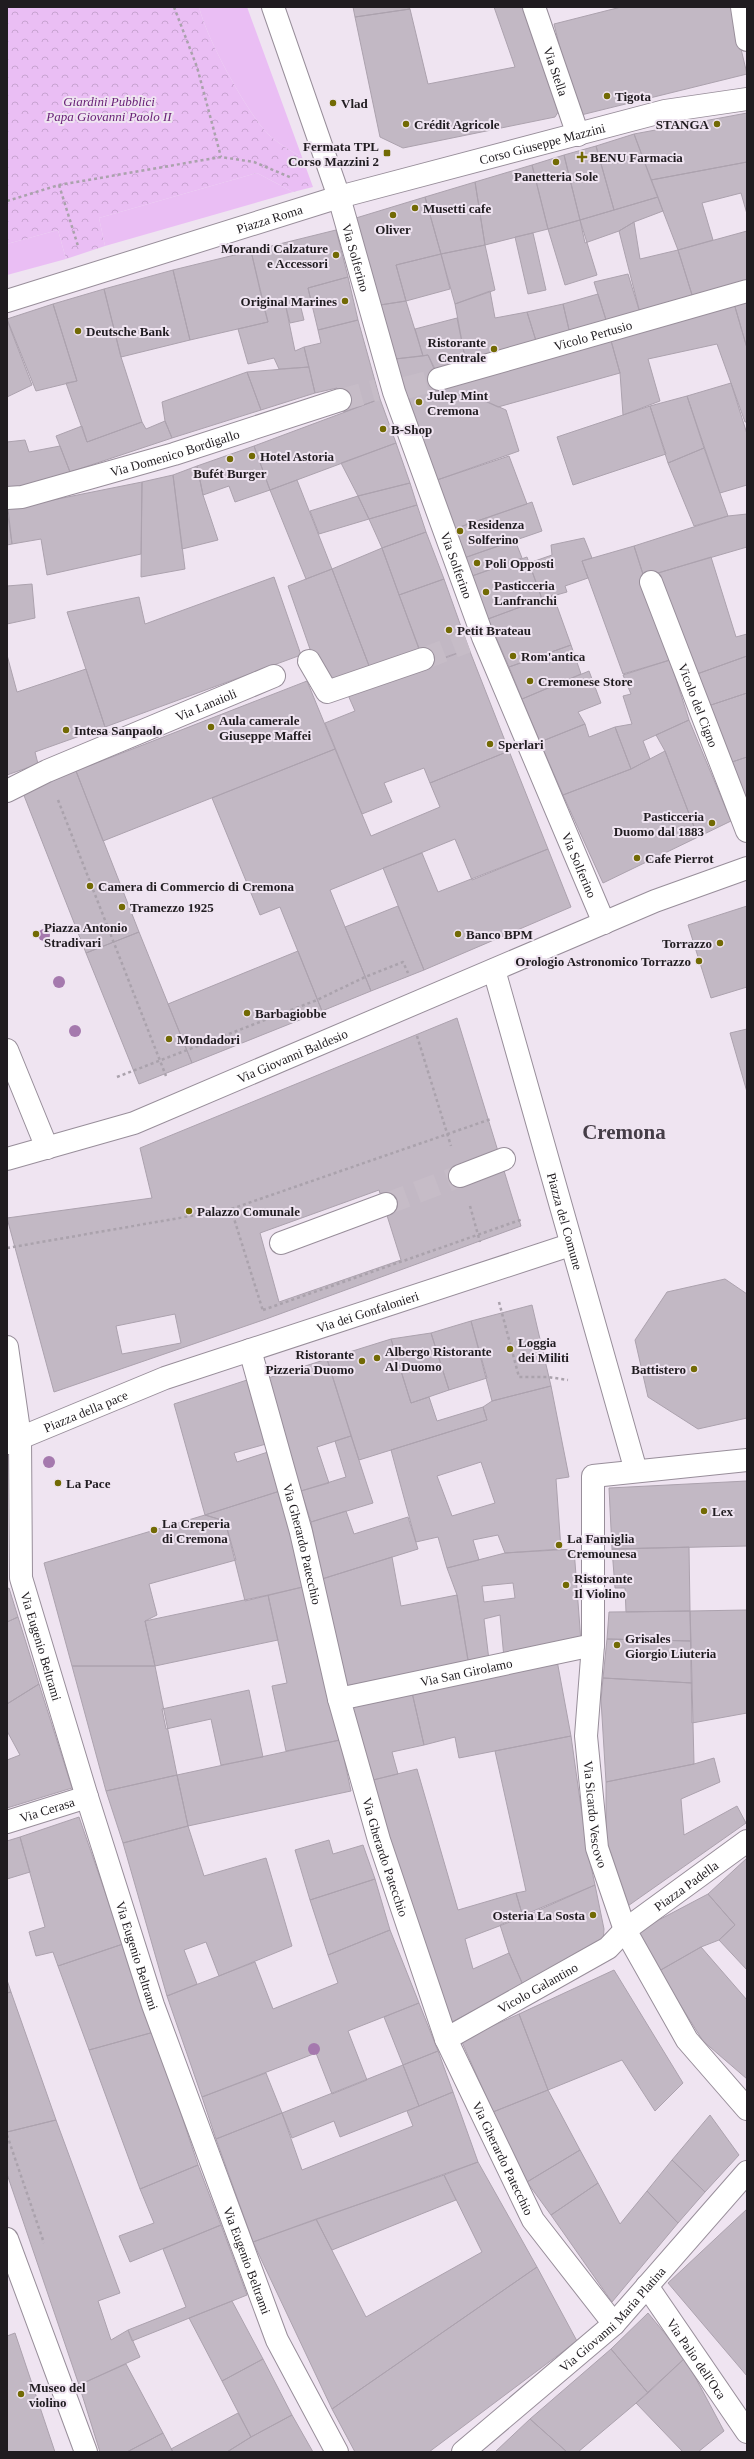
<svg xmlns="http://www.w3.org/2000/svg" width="754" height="2459" font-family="'Times New Roman',serif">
  <defs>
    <pattern id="park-crowns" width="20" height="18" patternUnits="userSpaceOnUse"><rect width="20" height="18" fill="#eabef4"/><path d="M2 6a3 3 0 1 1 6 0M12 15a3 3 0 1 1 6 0" fill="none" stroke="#c8a3d1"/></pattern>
  </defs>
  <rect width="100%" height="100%" fill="#efe4f1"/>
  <!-- grass -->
  <path fill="#eabef4" d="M199 7H247L302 157C287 149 272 140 261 126 241 100 207 39 199 7Z
    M257 173 293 192 105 246 99 218Z
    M58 230 66 259 7 275V244Z"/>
  <!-- park -->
  <path fill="url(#park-crowns)" d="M7 7H199C207 39 241 100 261 126 272 140 287 149 302 157L313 187 293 192 257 173 99 218 105 246 66 259 58 230 7 244Z"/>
  <!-- building -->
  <path fill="#c2b8c4" stroke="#aca2ae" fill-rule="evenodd" d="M353 7H409L410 9 355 17Z
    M494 7H527L560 109 555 117 403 148 380 137 355 17 410 9 428 84 515 67Z
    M621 7H731L747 74 577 116 554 24Z
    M747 113V162L651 180 634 134Z
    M634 134 658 197 614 210 596 146Z
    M596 146 614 210 580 220 564 155Z
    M564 155 580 220 548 229 532 165Z
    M747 162V214L741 193 702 203 713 240 678 250 651 180Z
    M532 165 548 229 485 245 475 182Z
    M475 182 485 245 441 254 425 197Z
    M425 197 441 254 396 265 406 301 380 305 356 218Z
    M658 197 663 211 634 222 619 231 585 243 580 220Z
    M580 220 597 275 565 285 548 229Z
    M634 222 640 259 678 250 693 298 640 313 619 231Z
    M336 230 348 277 308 288 311 301 300 304 304 320 290 323 285 303 264 308 251 251Z
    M747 231V283L693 298 678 250Z
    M533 233 546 290 528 294 515 237Z
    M485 245 495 290 455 304 441 254Z
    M251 251 268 322 190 340 173 270Z
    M441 254 450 289 406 301 396 265Z
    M173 270 190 340 121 357 104 289Z
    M628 274 640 313 607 323 594 282Z
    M348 277 358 320 318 330 308 288Z
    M104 289 121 357 142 422 87 442 66 383 77 381 53 304Z
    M490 291 495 318 527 312 537 344 466 363 455 304Z
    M598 294 607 323 570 334 563 304Z
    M747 296V348L733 300Z
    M733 300 747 348V422H745L717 344 648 359 660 401 623 415 620 373 610 337Z
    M406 301 423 356 395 359 380 305Z
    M285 303 295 351 304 347 309 367 279 369 274 358 248 364 238 329 268 322 264 308Z
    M53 304 77 381 36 391 7 319Z
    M563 304 570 334 537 344 527 312Z
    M457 318 466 363 436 371 428 355 423 356 415 329Z
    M7 320 32 385 7 397Z
    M358 320 380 399 344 412 337 388 315 393 304 347 321 343 318 330Z
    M610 337 620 373 498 407 467 393 447 399 442 386Z
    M428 355 447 399 467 393 506 410 519 451 437 480 395 359Z
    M309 367 315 393 261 410 247 372Z
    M247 372 261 410 172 438 165 421 162 402Z
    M731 383 747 434V485L720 493 687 396Z
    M687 396 704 448 668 463 650 406Z
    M380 399 396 443 270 490 254 446Z
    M650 406 666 454 573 485 557 437Z
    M165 421 172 438 70 472 56 436 82 426 87 442 142 422 146 429Z
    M25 440 29 452 60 446 70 472 7 490V442Z
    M396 443 410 483 358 496 341 463Z
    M254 446 270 490 235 502 229 486 203 495 197 466Z
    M704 448 728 516 694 526 668 463Z
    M509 456 527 504 454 529 437 480Z
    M197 466 203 495 218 540 182 549 173 475Z
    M173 475 185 569 141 577 142 482Z
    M297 480 332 569 306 579 270 490Z
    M142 482 141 554 47 575 41 539 12 544 8 509Z
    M410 483 417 505 369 519 358 496Z
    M358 496 369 519 319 534 310 511Z
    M532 502 542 531 464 558 454 529Z
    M417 505 426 532 382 548 369 519Z
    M7 509 12 544 7 545Z
    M747 514V547L644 577 634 546 728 516Z
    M426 532 444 579 399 595 382 548Z
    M584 538 592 558 582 561 588 578 565 586 567 592 542 599 529 563 552 555 551 545Z
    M515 540 522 558 472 576 464 558Z
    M634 546 670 660 623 674 582 561Z
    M382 548 420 652 371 671 332 569Z
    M527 557 542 599 488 619 472 576Z
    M711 557 736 637 747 634V656L697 674 655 574Z
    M332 569 371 671 330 685 311 652 288 586Z
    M274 577 301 655 105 727 67 612 139 597 145 624Z
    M444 579 469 649 425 664 399 595Z
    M32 584 35 618 7 624V586Z
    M553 595 571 645 509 667 488 619Z
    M571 645 581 674 522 699 509 667Z
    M469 649 509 751 430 783 424 768 384 783 392 802 362 814 325 723 355 711 348 695Z
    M7 655 17 692 86 669 105 727 35 752 38 764 7 775Z
    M747 656V693L708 706 697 674Z
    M670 660 689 720 643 741 650 759 631 769 615 727 632 724 623 696 631 694 623 675Z
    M589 671 601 703 578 712 585 724 540 742 522 699Z
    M307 681 335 749 103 841 76 771Z
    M747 693V757L729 763 708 706Z
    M689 720 731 821 698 837 665 751 656 735Z
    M585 724 589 737 615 727 631 769 563 795 540 742Z
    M335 749 371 836 440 807 430 783 509 751 548 849 472 880 455 839 330 890 371 991 322 1011 280 907 260 915 212 798Z
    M665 751 698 837 603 883 563 795 631 769Z
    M747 757V812L729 763Z
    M76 771 139 932 86 953 23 793Z
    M548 849 571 907 424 970 383 868 422 853 438 892Z
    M398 906 424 970 371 991 345 927Z
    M747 906V987L711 998 688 925Z
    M139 932 192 1063 139 1084 86 953Z
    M298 951 322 1011 192 1063 168 1004Z
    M457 1018 521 1226 266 1319 54 1392 7 1218 152 1198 140 1148ZM379 1190 401 1260 279 1302 260 1233ZM175 1314 181 1343 122 1354 116 1326Z
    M747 1029V1092L730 1033Z
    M725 1279 747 1294V1418L698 1429 648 1397 635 1340 667 1292Z
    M532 1305 551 1386 492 1401 471 1321Z
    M471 1321 487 1378 449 1390 431 1333Z
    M431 1333 449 1390 411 1403 391 1339Z
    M391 1339 411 1403 429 1397 437 1421 483 1407 487 1420 359 1460 327 1359Z
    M327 1359 351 1436 317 1447 329 1483 301 1491 265 1379Z
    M247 1380 266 1444 234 1453 237 1462 268 1452 280 1491 205 1515 174 1404Z
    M551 1386 569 1477 556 1479 561 1549 505 1553 498 1535 473 1540 479 1560 447 1568 438 1537 416 1542 391 1450 487 1420 483 1407 492 1401ZM481 1462 495 1503 452 1516 437 1476Z
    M351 1436 373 1503 311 1522 301 1491 346 1477 335 1441Z
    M747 1481V1546L612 1549 609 1488Z
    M280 1491 307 1586 245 1601 225 1521 205 1515Z
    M346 1511 354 1534 408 1517 418 1549 322 1579 311 1522Z
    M205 1515 225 1521 236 1560 149 1584 157 1615 145 1621 155 1666H72L44 1563Z
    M689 1547 690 1611 626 1612 625 1588H615L612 1549Z
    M574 1549 581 1642 504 1658 500 1615 484 1619 489 1660 469 1665 457 1595 447 1568 505 1553ZM513 1583 515 1598 484 1602 482 1586Z
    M392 1557 401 1606 457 1595 468 1661 346 1686 322 1579Z
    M307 1586 340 1740 286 1751 272 1686 287 1683 268 1595Z
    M9 1588 18 1617 7 1622V1589Z
    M268 1595 278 1640 155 1666 145 1621Z
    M747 1610V1713L692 1723 690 1611Z
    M690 1611 691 1641 607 1639 609 1612Z
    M18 1617 39 1684 7 1704V1622Z
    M607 1639 691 1641 692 1683 603 1678Z
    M556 1655 571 1736 459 1758 455 1737 424 1745 411 1688Z
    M72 1666H155L177 1775 106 1791Z
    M603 1678 692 1683 694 1764 606 1782 601 1700Z
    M39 1684 72 1788 7 1808V1760L20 1755 7 1731V1704Z
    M411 1688 424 1745 392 1752 398 1774 369 1781 348 1705Z
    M249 1690 263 1757 221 1765 211 1719 166 1729 162 1709Z
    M571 1736 586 1843 595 1885 523 1917 516 1893 526 1891 495 1751Z
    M340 1740 351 1791 188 1826 177 1775Z
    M714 1758 720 1782 681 1799 684 1835 737 1806 746 1823 625 1908 606 1847V1782L694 1764Z
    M417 1769 458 1910 516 1893 523 1917 465 1939 473 1969 509 1953 523 1985 450 2023 369 1781Z
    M177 1775 188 1826 123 1843 106 1791Z
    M79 1817 123 1944 58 1966 53 1952 36 1956 29 1932 45 1927 20 1837Z
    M188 1826 204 1876 266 1858 292 1946 219 1976 206 1942 184 1950 197 1984 167 1996 123 1843Z
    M20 1837 30 1872 7 1879V1841Z
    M329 1840 333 1854 363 1845 375 1879 310 1900 295 1850Z
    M747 1858V1970L719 1940 735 1925 708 1894Z
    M375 1879 390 1930 328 1955 310 1900Z
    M595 1885 604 1929 603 1944 523 1985 509 1953 500 1925Z
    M708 1894 735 1925 719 1940 701 1947 659 1971 634 1933Z
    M390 1930 419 2003 348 2031 367 2080 332 2094 316 2053 202 2097 167 1996 255 1962 273 2009 338 1983 328 1955Z
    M123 1944 154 2032 89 2050 58 1966Z
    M701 1947 747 2000V2079L703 2041 659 1971Z
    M614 1970 683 2083 655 2111 622 2060 548 2090 519 2014Z
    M7 1980 11 1992 7 1993Z
    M11 1992 56 2120 7 2132V1993Z
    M419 2003 438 2051 403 2065 384 2017Z
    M519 2014 548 2090 493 2112 461 2040Z
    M154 2032 198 2165 140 2189 89 2050Z
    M438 2051 453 2092 419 2106 403 2065Z
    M403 2065 419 2106 340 2137 334 2121 292 2138 282 2113Z
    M266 2073 282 2113 216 2139 202 2097Z
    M548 2090 580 2150 527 2182 493 2112Z
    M453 2092 478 2162 253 2242 216 2139 282 2113 302 2170 413 2126 407 2111Z
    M710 2115 739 2155 705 2192 672 2160Z
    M56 2120 120 2293 98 2301 111 2340 128 2330 140 2357 79 2385 7 2174V2132Z
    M580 2150 598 2183 551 2215 527 2182Z
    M672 2160 705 2192 678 2223 647 2191Z
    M478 2162 537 2267 332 2409 253 2242 316 2219 366 2317 482 2252 444 2175Z
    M198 2165 221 2225 130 2262 119 2236 154 2223 140 2189Z
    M444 2175 456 2200 332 2250 316 2219Z
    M598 2183 620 2224 647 2191 678 2223 612 2302 551 2215Z
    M747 2209V2376L668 2283Z
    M221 2225 247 2295 132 2341 128 2330 186 2307 163 2249Z
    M537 2267 577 2341 429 2452H355L332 2409Z
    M232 2301 263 2359 222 2381 189 2318Z
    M648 2313 685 2358 648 2393 611 2349Z
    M15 2333 55 2452H7V2336Z
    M611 2349 648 2393 578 2452H567L530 2419Z
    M685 2358 724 2431 698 2452H683L636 2403Z
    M263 2359 292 2415 251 2437 222 2381Z
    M126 2364 163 2433 127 2452H100L79 2385Z
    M238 2413 251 2437 227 2452H173L171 2449Z
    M292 2415 313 2452H227L251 2437Z
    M530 2419 567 2452H495Z
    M163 2433 173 2452H127Z"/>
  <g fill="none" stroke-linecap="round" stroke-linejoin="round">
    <!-- minor-tunnel -->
    <path stroke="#c6bcc7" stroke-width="22" stroke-dasharray="22 11" stroke-linecap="butt" d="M405 388 439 379
      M340 400 377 390
      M423 659 467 642
      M386 1204 460 1176"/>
    <!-- minor casing -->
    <g stroke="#988e9a" stroke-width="24">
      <g id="minor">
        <path id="s1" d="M273 7 339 197 394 392 483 637 604 923"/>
        <path id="s2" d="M534 7 578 135"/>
        <path d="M742 7 747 40"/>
        <path id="s3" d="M7 301 339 197 665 111 747 99"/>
        <path id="s4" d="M439 379 747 291"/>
        <path id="s5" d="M7 498 22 497 174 454 340 400"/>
        <path id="s6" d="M651 582 747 831"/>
        <path d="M309 661 327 692 423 659"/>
        <path id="s7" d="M7 791 47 771 274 676"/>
        <path id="s8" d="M494 970 636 1471"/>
        <path d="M7 1050 47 1148"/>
        <path id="s9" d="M7 1159 134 1123 655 901 747 868"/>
        <path d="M460 1176 504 1159"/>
        <path d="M281 1243 386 1204"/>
        <path id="s10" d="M7 1347 20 1437 21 1578 87 1797 153 2005 277 2340 337 2452"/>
        <path id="s11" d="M250 1350 301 1532 339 1699 379 1840 446 2039 533 2220 614 2324"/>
        <path id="s12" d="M8 1443 165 1378 570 1245"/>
        <path id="s13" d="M747 1460 593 1476V1645L586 1736 597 1848 625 1930 687 2040 747 2109"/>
        <path id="s14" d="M339 1699 593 1645"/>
        <path id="s15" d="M7 1822 87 1797"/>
        <path id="s16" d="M446 2039 608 1948 625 1930 747 1841"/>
        <path d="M7 2239 86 2452"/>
        <path id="s17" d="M647 2286 747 2432"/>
        <path id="s18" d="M463 2452 614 2324 747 2172"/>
      </g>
    </g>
    <!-- path -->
    <path stroke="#aaa2ac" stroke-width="2.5" stroke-dasharray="3 3" stroke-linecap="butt" d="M174 7 197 67 221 157
      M59 185 78 246
      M7 201 59 185 221 157 254 162 292 178
      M58 800 166 1076
      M417 1036 451 1146
      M117 1077 317 1000 365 977 403 962 408 973
      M470 1206 480 1242
      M231 1209 263 1311
      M7 1248 231 1209 491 1119
      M499 1302 519 1377H548L568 1380
      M263 1310 523 1219
      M7 2135 44 2243"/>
    <!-- minor -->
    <use href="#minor" stroke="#fff" stroke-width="22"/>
  </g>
  <!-- trees -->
  <g fill="#a579ae">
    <circle cx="44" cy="935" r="6"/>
    <circle cx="59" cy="982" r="6"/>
    <circle cx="75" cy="1031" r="6"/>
    <circle cx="49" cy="1462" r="6"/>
    <circle cx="314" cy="2049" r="6"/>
  </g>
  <!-- markers -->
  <g fill="#726a04" stroke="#efe4f1" stroke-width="1.5">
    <circle cx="607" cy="96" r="4"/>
    <circle cx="333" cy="103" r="4"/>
    <circle cx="406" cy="124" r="4"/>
    <circle cx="717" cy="124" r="4"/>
    <rect x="383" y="149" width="8" height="8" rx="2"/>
    <path d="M580 151h4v4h4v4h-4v4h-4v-4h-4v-4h4z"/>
    <circle cx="556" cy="162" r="4"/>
    <circle cx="415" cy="208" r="4"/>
    <circle cx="393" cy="215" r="4"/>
    <circle cx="336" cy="255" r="4"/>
    <circle cx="345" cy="301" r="4"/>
    <circle cx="78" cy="331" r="4"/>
    <circle cx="494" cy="349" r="4"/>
    <circle cx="419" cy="402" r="4"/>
    <circle cx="383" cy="429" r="4"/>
    <circle cx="252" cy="456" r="4"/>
    <circle cx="230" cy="459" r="4"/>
    <circle cx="460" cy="531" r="4"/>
    <circle cx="477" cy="563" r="4"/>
    <circle cx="486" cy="592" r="4"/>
    <circle cx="449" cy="630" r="4"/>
    <circle cx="513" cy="656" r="4"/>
    <circle cx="530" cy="681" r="4"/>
    <circle cx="211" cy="727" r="4"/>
    <circle cx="66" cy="730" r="4"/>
    <circle cx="490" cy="744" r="4"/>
    <circle cx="712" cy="823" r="4"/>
    <circle cx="637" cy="858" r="4"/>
    <circle cx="90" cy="886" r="4"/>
    <circle cx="122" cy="907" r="4"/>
    <circle cx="36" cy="934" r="4"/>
    <circle cx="458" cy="934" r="4"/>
    <circle cx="720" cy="943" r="4"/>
    <circle cx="699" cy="961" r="4"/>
    <circle cx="247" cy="1013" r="4"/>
    <circle cx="169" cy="1039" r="4"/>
    <circle cx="189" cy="1211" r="4"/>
    <circle cx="510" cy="1349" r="4"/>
    <circle cx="377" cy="1358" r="4"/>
    <circle cx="362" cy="1361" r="4"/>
    <circle cx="694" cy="1369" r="4"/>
    <circle cx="58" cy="1483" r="4"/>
    <circle cx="704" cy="1511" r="4"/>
    <circle cx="154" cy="1530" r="4"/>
    <circle cx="559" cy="1545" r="4"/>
    <circle cx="566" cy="1585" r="4"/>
    <circle cx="617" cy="1645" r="4"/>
    <circle cx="593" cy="1915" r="4"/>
    <circle cx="21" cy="2394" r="4"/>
  </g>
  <g text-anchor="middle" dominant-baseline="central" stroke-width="4" stroke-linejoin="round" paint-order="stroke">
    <!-- street labels -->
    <g font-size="13" fill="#201c20" stroke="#efe4f1">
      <text stroke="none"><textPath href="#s2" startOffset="68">Via Stella</textPath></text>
      <text stroke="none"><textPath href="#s3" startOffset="558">Corso Giuseppe Mazzini</textPath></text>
      <text stroke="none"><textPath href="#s3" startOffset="275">Piazza Roma</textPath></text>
      <text stroke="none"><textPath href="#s1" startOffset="264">Via Solferino</textPath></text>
      <text stroke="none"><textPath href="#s4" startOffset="160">Vicolo Pertusio</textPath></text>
      <text stroke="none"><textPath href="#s5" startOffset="174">Via Domenico Bordigallo</textPath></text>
      <text stroke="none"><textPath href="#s1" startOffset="588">Via Solferino</textPath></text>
      <text stroke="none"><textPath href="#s7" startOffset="217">Via Lanaioli</textPath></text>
      <text stroke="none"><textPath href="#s6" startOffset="132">Vicolo del Cigno</textPath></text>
      <text stroke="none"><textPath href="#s1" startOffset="912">Via Solferino</textPath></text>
      <text stroke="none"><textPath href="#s9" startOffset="304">Via Giovanni Baldesio</textPath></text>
      <text stroke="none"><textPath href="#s8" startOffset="261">Piazza del Comune</textPath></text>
      <text stroke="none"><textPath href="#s12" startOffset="383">Via dei Gonfalonieri</textPath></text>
      <text stroke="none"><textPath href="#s12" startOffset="84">Piazza della pace</textPath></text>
      <text stroke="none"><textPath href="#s11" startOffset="201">Via Gherardo Patecchio</textPath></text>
      <text stroke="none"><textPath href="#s10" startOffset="303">Via Eugenio Beltrami</textPath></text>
      <text stroke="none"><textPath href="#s14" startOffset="130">Via San Girolamo</textPath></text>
      <text stroke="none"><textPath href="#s15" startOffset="42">Via Cerasa</textPath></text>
      <text stroke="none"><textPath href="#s13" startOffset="494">Via Sicardo Vescovo</textPath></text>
      <text stroke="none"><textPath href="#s11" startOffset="525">Via Gherardo Patecchio</textPath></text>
      <text stroke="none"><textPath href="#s16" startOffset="286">Piazza Padella</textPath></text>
      <text stroke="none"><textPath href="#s10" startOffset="627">Via Eugenio Beltrami</textPath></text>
      <text stroke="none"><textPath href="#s16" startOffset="105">Vicolo Galantino</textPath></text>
      <text stroke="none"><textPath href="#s11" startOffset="849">Via Gherardo Patecchio</textPath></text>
      <text stroke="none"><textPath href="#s10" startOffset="951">Via Eugenio Beltrami</textPath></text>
      <text stroke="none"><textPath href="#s18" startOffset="200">Via Giovanni Maria Platina</textPath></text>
      <text stroke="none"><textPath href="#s17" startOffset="88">Via Palio dell'Oca</textPath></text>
    </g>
    <!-- poi labels -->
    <g font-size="13" font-weight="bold" fill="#201c20" stroke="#efe4f1" text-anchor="start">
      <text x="615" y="96">Tigota</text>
      <text x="341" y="103">Vlad</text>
      <text x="414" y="124">Crédit Agricole</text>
      <text x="709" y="124" text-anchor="end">STANGA</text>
      <text x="379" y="146" text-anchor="end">Fermata TPL<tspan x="379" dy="15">Corso Mazzini 2</tspan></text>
      <text x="590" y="157">BENU Farmacia</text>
      <text x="556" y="176" text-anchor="middle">Panetteria Sole</text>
      <text x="423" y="208">Musetti cafe</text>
      <text x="393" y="229" text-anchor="middle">Oliver</text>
      <text x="328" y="248" text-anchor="end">Morandi Calzature<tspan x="328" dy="15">e Accessori</tspan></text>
      <text x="337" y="301" text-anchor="end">Original Marines</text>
      <text x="86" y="331">Deutsche Bank</text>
      <text x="486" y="342" text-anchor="end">Ristorante<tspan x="486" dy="15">Centrale</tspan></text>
      <text x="427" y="395">Julep Mint<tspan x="427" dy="15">Cremona</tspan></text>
      <text x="391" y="429">B-Shop</text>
      <text x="260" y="456">Hotel Astoria</text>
      <text x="230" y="473" text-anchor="middle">Bufét Burger</text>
      <text x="468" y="524">Residenza<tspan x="468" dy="15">Solferino</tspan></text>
      <text x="485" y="563">Poli Opposti</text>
      <text x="494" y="585">Pasticceria<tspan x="494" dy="15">Lanfranchi</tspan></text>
      <text x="457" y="630">Petit Brateau</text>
      <text x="521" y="656">Rom'antica</text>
      <text x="538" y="681">Cremonese Store</text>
      <text x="219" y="720">Aula camerale<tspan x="219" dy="15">Giuseppe Maffei</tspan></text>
      <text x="74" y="730">Intesa Sanpaolo</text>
      <text x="498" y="744">Sperlari</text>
      <text x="704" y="816" text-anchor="end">Pasticceria<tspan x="704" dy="15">Duomo dal 1883</tspan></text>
      <text x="645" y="858">Cafe Pierrot</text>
      <text x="98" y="886">Camera di Commercio di Cremona</text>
      <text x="130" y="907">Tramezzo 1925</text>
      <text x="44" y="927">Piazza Antonio<tspan x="44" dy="15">Stradivari</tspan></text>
      <text x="466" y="934">Banco BPM</text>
      <text x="712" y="943" text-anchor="end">Torrazzo</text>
      <text x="691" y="961" text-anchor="end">Orologio Astronomico Torrazzo</text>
      <text x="255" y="1013">Barbagiobbe</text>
      <text x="177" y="1039">Mondadori</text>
      <text x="197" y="1211">Palazzo Comunale</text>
      <text x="518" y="1342">Loggia<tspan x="518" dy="15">dei Militi</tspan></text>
      <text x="385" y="1351">Albergo Ristorante<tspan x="385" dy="15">Al Duomo</tspan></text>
      <text x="354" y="1354" text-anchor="end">Ristorante<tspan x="354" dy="15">Pizzeria Duomo</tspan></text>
      <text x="686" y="1369" text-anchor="end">Battistero</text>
      <text x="66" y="1483">La Pace</text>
      <text x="712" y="1511">Lex</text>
      <text x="162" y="1523">La Creperia<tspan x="162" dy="15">di Cremona</tspan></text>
      <text x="567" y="1538">La Famiglia<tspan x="567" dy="15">Cremounesa</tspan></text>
      <text x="574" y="1578">Ristorante<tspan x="574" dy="15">Il Violino</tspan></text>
      <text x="625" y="1638">Grisales<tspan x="625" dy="15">Giorgio Liuteria</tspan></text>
      <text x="585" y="1915" text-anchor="end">Osteria La Sosta</text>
      <text x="29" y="2387">Museo del<tspan x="29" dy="15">violino</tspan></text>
    </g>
    <!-- park labels -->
    <g font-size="13" font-style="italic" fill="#692277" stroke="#efe4f1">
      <text x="109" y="101">Giardini Pubblici<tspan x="109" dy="15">Papa Giovanni Paolo II</tspan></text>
    </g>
    <!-- town labels -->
    <g font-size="21" font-weight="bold" fill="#453d47" stroke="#efe4f1">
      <text x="624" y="1132">Cremona</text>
    </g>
  </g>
  <!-- border -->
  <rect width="754" height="2459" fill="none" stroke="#201c20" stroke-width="16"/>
</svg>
